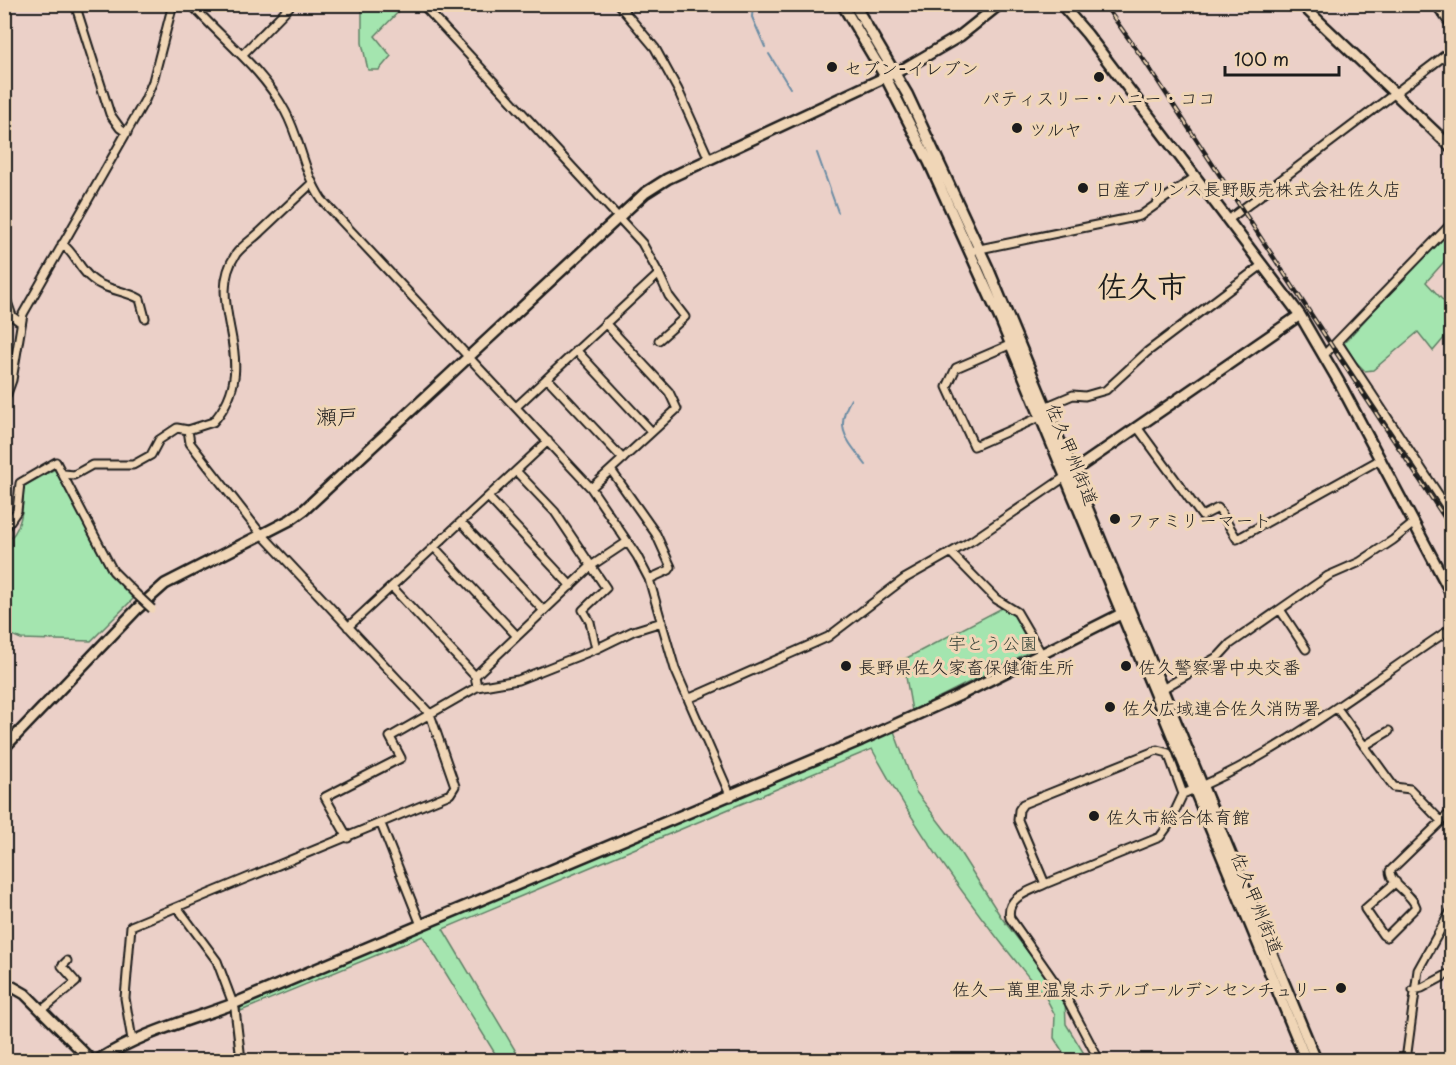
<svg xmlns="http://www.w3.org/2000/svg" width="1456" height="1065" font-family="'Playpen Sans','Klee One',sans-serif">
  <rect width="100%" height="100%" fill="#ebd0c8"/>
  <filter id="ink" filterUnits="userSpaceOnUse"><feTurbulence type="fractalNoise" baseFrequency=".0167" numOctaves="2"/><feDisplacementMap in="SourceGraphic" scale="12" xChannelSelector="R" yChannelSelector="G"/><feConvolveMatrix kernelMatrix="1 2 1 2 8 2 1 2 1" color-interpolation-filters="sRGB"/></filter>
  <g filter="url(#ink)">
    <!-- green -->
    <path fill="#a4e5af" stroke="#608066" stroke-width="1.5" d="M362 5H405L375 36 391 56 379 70H368L362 43Z
      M1451 226V254L1426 282 1451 309V330L1433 351 1418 332 1373 370 1365 371 1355 361 1344 343Z
      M55 469 111 575 134 598 91 641 21 639 5 632V542C23 532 23 505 24 486Z
      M1002 608 1014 614 1031 648 1029 652 912 711 903 660Z
      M894 731 916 792 949 835 1001 917 1065 1000 1066 1024 1088 1060H1068L1054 1038 1055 1015 1046 998C981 921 920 838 872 749L443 929 521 1060H499L423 936 241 1011 240 1005Z"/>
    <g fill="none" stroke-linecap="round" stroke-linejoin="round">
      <!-- stream -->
      <path stroke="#6b8ca4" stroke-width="2" d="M753 4 752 17 765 47
        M769 54 790 88
        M817 153 838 212
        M851 399C833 429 848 441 866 465"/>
      <!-- street casing -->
      <g stroke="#1c1c1c" stroke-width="11">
        <path id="street" d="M75 4 110 114 120 128 127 133
          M191 4C223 40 262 68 285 111 301 140 303 172 322 200L591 488 637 556 649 579 675 669 731 797
          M422 4 642 243 659 274 516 407
          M618 4 655 48 678 90 709 159
          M1435 4 1452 27
          M242 55 292 4
          M311 184C294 200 277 216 260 232 253 239 242 246 236 254 201 306 266 362 213 422L188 430 190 443 257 529 430 714 390 737 401 758 325 797 348 838
          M1228 220 1452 50
          M62 244C75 253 79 269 92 279 104 290 125 290 140 299L145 318
          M970 251 1140 216 1195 177
          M659 274 669 296 685 317 659 340
          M4 293 12 316 20 322
          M1014 343 956 368 947 387 974 446 1040 417
          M1338 343 1452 515
          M576 350 652 432
          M1324 355 1452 223
          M547 378 623 459
          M4 402 12 380 23 314 145 100 153 81 173 4
          M1047 406 1073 395 1085 396 1106 390 1147 352 1262 265
          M1137 427 1202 516 1218 508 1237 539 1381 459
          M611 470 656 534 671 567 669 570 649 579
          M516 471 555 512 606 588 583 610 590 622 596 649
          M64 474 74 475 92 465H133L151 455 159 440 177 428 188 430
          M591 488 677 409 669 392 605 323
          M488 497 571 586
          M461 522 544 611
          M4 530 17 511 20 483 56 462 113 571 136 594
          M434 547 517 636
          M951 553 996 599 1017 612 1041 653
          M392 587 475 676
          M1281 611 1306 649
          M348 627 548 441
          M477 687 475 676 591 566 627 542
          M1164 688 1219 656 1230 644 1328 576 1360 562 1393 540 1414 523
          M688 699 828 637 904 579 973 540 1065 477
          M1337 708 1394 787 1410 789 1441 821
          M1364 746 1389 731
          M1183 794 1168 753 1157 750 1023 804 1019 810 1018 820 1045 884 1160 837 1168 826 1183 794C1280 755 1364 686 1452 628
          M381 824 421 925
          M1396 882 1365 909 1383 935 1386 937 1416 907C1412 893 1390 885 1390 871L1452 811
          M1045 884C1030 891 1005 897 1010 918L1068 1001 1099 1060
          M177 907 217 961 235 1009 241 1060
          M1413 990 1422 988 1452 972
          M42 1010 76 982 62 966 67 961
          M132 1040 125 998 131 926 450 794 455 786 430 714 477 687 518 680 596 649 633 631 662 622
          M1406 1060 1418 970 1452 909"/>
      </g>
      <!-- secondary casing -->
      <g stroke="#1c1c1c" stroke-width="14">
        <path id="secondary" d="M842 4 886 78 929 162 1001 321 1306 1060
          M854 4 907 94 988 268 1316 1060
          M1061 4 1087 34 1300 315 1339 382 1452 595
          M1301 4 1452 148
          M1069 474 1300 315
          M4 748 137 609 165 584 290 520 304 510 645 193 667 179 907 67 960 36 1000 4
          M4 982 25 994 91 1060
          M98 1060C143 1032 185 1022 233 1004L861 740 958 696 1121 614"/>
      </g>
      <!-- street -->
      <use href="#street" stroke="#f0d6b7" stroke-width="7"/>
      <!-- secondary -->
      <use href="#secondary" stroke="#f0d6b7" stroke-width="9"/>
      <!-- rail casing -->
      <g stroke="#1c1c1c" stroke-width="4.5">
        <path id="rail" d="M1104 4 1146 63 1452 529"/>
      </g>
      <!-- rail -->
      <use href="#rail" stroke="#f0d6b7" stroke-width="2" stroke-dasharray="7" stroke-linecap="butt"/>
      <!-- street-bridge casing -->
      <g stroke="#1c1c1c" stroke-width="11" stroke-linecap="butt">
        <path id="street-bridge" d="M136 594 152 609"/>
      </g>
      <!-- street-bridge -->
      <use href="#street-bridge" stroke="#f0d6b7" stroke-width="7"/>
    </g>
  </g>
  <!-- markers -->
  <g fill="#1c1c1c" stroke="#f0d6b7" stroke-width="2">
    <circle cx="832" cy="67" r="6"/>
    <circle cx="1099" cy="77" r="6"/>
    <circle cx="1017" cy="128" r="6"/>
    <circle cx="1083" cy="188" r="6"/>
    <circle cx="1115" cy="519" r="6"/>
    <circle cx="846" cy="666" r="6"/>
    <circle cx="1126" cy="666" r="6"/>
    <circle cx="1110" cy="707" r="6"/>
    <circle cx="1094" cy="816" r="6"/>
    <circle cx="1341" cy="988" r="6"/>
  </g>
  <g text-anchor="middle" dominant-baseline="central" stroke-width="6" stroke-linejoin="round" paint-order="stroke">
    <!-- poi labels -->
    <g font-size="18" fill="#1c1c1c" stroke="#f0d6b7" text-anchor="start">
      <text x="844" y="67">セブン-イレブン</text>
      <text x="1099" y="97" text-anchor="middle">パティスリー・ハニー・ココ</text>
      <text x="1029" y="128">ツルヤ</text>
      <text x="1095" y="188">日産プリンス長野販売株式会社佐久店</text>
      <text x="1127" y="519">ファミリーマート</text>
      <text x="858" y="666">長野県佐久家畜保健衛生所</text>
      <text x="1138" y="666">佐久警察署中央交番</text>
      <text x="1122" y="707">佐久広域連合佐久消防署</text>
      <text x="1106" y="816">佐久市総合体育館</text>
      <text x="1329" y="988" text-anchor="end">佐久一萬里温泉ホテルゴールデンセンチュリー</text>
    </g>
    <!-- street labels -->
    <g font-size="18" fill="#1c1c1c" stroke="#f0d6b7">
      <text transform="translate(1073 454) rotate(68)">佐久甲州街道</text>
      <text transform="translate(1258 903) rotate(68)">佐久甲州街道</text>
    </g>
    <!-- park labels -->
    <g font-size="18" fill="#374439" stroke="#f0d6b7">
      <text x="993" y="642">宇とう公園</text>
    </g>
    <!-- quarter labels -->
    <g font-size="21" fill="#1c1c1c" stroke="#f0d6b7">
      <text x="337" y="415">瀬戸</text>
    </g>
    <!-- town labels -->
    <g font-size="30" font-weight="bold" fill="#1c1c1c" stroke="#f0d6b7">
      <text x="1142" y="284">佐久市</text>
    </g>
  </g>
  <!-- margin -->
  <rect width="1456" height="1065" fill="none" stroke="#f0d6b7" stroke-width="24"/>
  <rect x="12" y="12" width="1432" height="1041" fill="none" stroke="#1c1c1c" stroke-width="2" filter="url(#ink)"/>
  <!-- scale -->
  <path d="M1225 66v9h114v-9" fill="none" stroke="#1c1c1c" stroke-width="3"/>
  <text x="1234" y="66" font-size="18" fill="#1c1c1c" stroke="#f0d6b7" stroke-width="4.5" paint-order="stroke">100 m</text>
</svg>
